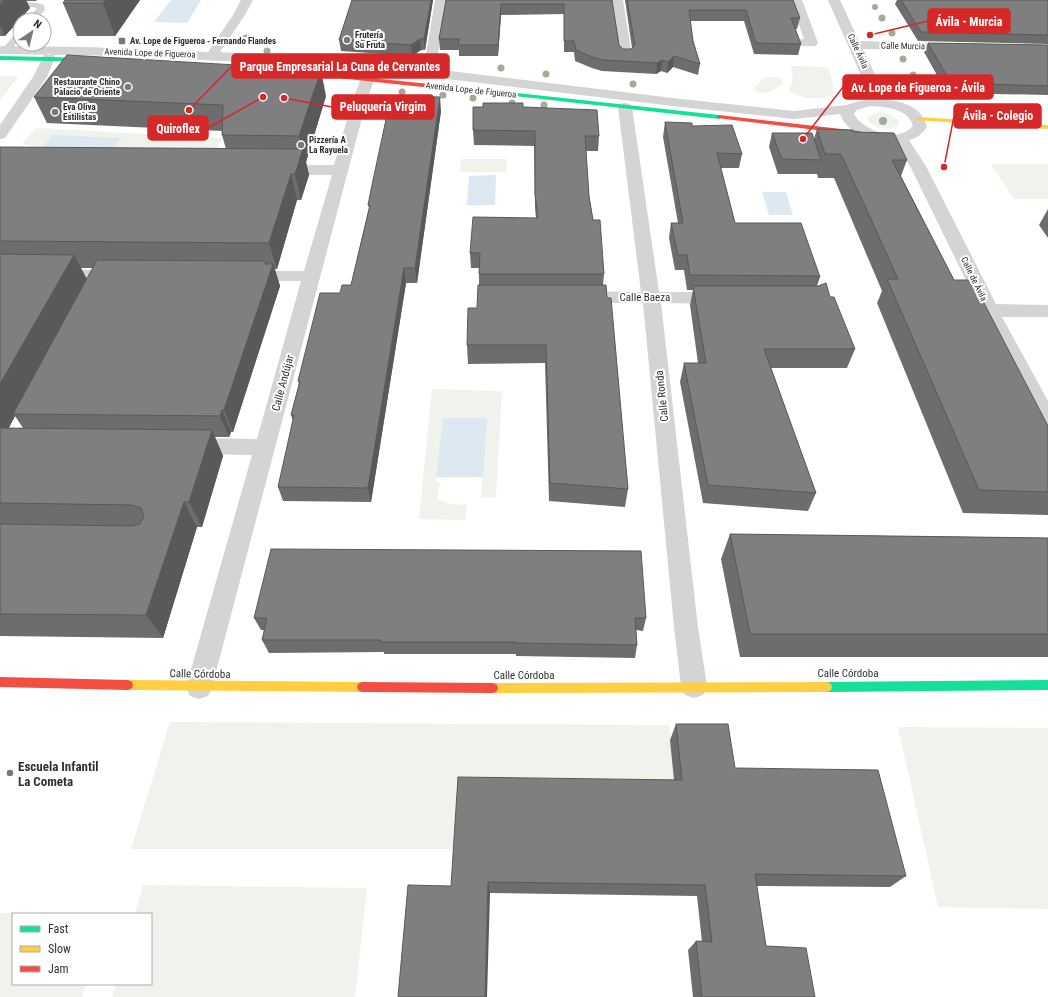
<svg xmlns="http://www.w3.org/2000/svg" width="1048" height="997" font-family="'Roboto Condensed',sans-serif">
  <rect width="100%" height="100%" fill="#fff"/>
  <!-- green -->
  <path fill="#f0f3ec" d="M794 66 824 67 829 69 834 88 833 94C822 102 801 98 790 92L789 88C795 82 792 74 791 67Z
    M0 76H19L0 100Z
    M767 77H778L783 80V84L768 93 757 92 754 88 762 79Z
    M879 112 890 114 899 121V124C891 132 872 129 867 118L868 116Z
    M36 128 222 138 210 163 23 161 34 146 22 144Z
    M461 159H507L506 172H460Z
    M991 164H1048V199H1014Z
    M432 389 502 391 496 498 481 497 486 419 443 418 436 482H440L437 499 449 504 467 505 465 520 419 519Z
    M170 722 669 725 676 794 457 849H131Z
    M898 727 1048 728V909L938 907Z
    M143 885 367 888 355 997H112L116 984H151V914H135Z
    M0 913 37 914H13V984H86L82 997H0Z"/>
  <!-- water -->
  <path fill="#dde8f0" d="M171 0H201L187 23 154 22Z
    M52 135 122 138 109 153H39Z
    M496 175 495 205H467L469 176Z
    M762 192H786L793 215H769Z
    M443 418H487L483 477H436Z"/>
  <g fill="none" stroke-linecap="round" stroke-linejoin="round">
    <!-- lane -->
    <path fill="#d4d4d4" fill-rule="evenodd" d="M19 1 37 3 44 5 45 10 36 20H28L37 8 19 5Z
      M17 32H20V39L9 52H3V48Z"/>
    <!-- street -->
    <path fill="#d4d4d4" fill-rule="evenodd" d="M241 0H253L245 15 220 52 340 60 421 68 425 60 435 0H447L437 60 433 69 681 99 794 111 846 105 871 98 828 0H840L859 41 960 44 962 47 960 50 956 51 863 49 885 96 884 99C903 102 922 106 927 127 923 133 916 139 909 140L927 168 996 304 1048 305V317H1002L1048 401V427L1041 425 1038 420 980 309 911 168 896 143C875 144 847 134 840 114L794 119 681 107 397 73 298 65 128 56 0 54V46L85 47 208 52 233 15ZM870 106C886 107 908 108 913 126 910 128 908 131 905 132 890 140 861 128 854 114L857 110Z
      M611 0H623L632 56 630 59H622L620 56Z
      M790 0H802L818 43 816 46H796L794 43 796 40 804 39Z
      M49 54 54 55 55 58 47 77 5 138 0 139V125L33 77 44 55Z
      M368 74 373 75 375 78 367 99 212 687 208 696 199 699 190 696 186 687 252 455 189 454 182 452 179 446 182 440 189 438 257 439 301 281H247L241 280 238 276 241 272 247 271H304L332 175H278L273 173 270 170 273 167 278 165H334L353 99 361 78 363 75Z
      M625 103 630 104 632 107 659 292H722L728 294 731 298 728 302 722 304 661 303 698 627 707 686 703 695 694 698 685 695 681 686 674 627 643 303H578L572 301 569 297 572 293 578 291 641 292 618 107 620 104Z
      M0 269 119 270 125 271 128 275 125 279 119 280 0 279Z"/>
    <!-- fast -->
    <path fill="#16e098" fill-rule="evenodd" d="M0 56 95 58 98 60 95 62 0 60Z
      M498 91 719 115 722 117 719 119 496 94 495 93Z
      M1048 680V690L827 692 823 690 822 687 823 684 827 682Z"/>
    <!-- slow -->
    <path fill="#ffcf43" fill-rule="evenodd" d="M918 117 1048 125V129L916 120 915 119Z
      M128 680 362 682 366 684 367 687 366 690 362 692 128 690 124 688 123 685 124 682Z
      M827 682 831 684 832 687 831 690 827 692 493 693 489 691 488 688 489 685 493 683Z"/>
    <!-- jam -->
    <path fill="#f24e42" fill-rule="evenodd" d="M293 70 498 91 501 93 498 95 291 73 290 72Z
      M719 115 859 131 862 133 859 135 717 118V116Z
      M0 677 128 680 132 682 133 685 132 688 128 690 0 687Z
      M362 682 493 683 497 685 498 688 497 691 493 693 362 692 358 690 357 687 358 684Z"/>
  </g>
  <!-- trees -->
  <g fill="#a0ac96">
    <circle cx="875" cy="7" r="3"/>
    <circle cx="882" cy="18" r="3.5"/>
    <circle cx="892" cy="33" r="3.5"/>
    <circle cx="246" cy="38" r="3.5"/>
    <circle cx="267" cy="51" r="3.5"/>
    <circle cx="358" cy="57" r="3.5"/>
    <circle cx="903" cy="59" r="3.5"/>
    <circle cx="501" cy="68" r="3.5"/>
    <circle cx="546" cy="74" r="3.5"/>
    <circle cx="913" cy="75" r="3.5"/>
    <circle cx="633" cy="84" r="3.5"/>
    <circle cx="402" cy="92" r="3.5"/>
    <circle cx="443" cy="95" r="3.5"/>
    <circle cx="473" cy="98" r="3.5"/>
    <circle cx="512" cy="103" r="3.5"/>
    <circle cx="544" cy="105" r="3.5"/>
    <circle cx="883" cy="121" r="4"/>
  </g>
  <!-- wall -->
  <path fill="#6d6d6d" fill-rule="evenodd" d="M0 0H37L36 1H26L30 8 5 36H0Z
    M140 0 115 36H77L63 3Z
    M352 0H433L425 50H421L412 56 341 51 339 40Z
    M446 0H612L619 45 623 49H631L632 48 625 0H793L800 18 797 29H795L801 44 798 55 754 54 744 21H690L693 41 700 64 698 75 673 67 667 73 661 71 656 74 602 71 592 68 575 61 574 52H564V14L501 15 498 56H459V50H440L439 39Z
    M897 0H1048V44L918 41 895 4Z
    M928 43 1048 45V95L947 93 924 52Z
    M326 96 306 162 309 175 301 200H297L277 269H275L280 286 233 432H231L229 437H215L223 456 202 527H197L163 638 0 636V147L226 149 222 135V131L47 123 34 97ZM81 268H93L87 280ZM15 416 23 428H9Z
    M483 107H523L599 136 598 151H586L589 196 593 220 604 274 603 285 628 489 625 507 549 501 545 363 468 364 467 345 477 308 479 285V268H471L470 253 536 218 535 208 534 146 474 145 473 130Z
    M441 111 417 283H406L371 502 283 501 278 487 293 421 291 415 299 384 298 381 340 293 351 285 369 208 368 205Z
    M665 122 692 126 742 154 739 168H721L735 223 820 277 817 286 830 297 855 349 847 368H771L816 493 808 511 703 503 680 382 684 363H698L690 305 693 290H687L684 270H675L669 238 671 223H678L663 137Z
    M817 129 853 132 907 160 901 176 954 280 1048 426V515L963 513 877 303 882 291 834 178H818L817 174H778L769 147 772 133 814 139Z
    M1048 209V238L1039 225Z
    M730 534 1048 538V657H740L721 559Z
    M254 618H646L643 631 636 630 637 645 635 658 516 656V654H384V652L269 653 262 640 265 630H261Z
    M676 724 735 768 906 876 890 887 756 886 766 946 815 997H693L688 950 696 941 702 942 697 896 490 893 451 886 674 780 670 740Z"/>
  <!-- shaded-wall -->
  <path fill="#595959" d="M4 0H26L30 8 5 36 0 25V5Z
    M105 0H140L115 36 103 3Z
    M431 0H433L425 50 424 39Z
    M501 4V15L498 56V45Z
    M420 39 421 50 412 56 411 45Z
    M674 56 673 67 667 73 668 62Z
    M662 60 661 71 656 74 657 63Z
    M321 70 326 96 306 162 309 175 301 200 295 174 302 150 299 136Z
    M440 97 441 111 417 283 415 268Z
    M291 174 297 200 277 269 269 243Z
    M74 255 88 281 13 414 15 416 5 434 0 428V384Z
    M266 261 270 274 273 264 280 286 233 432 224 410Z
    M404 268 406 283 371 502 368 488Z
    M222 410 231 432 229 437 220 416Z
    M212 430 223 456 202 527 189 502Z
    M184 502 197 527 163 638 146 615Z
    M488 882 490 893 487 997H485Z"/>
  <!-- building -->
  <path fill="#7f7f7f" stroke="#595959" d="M0 0H4L0 5Z
    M65 0H105L103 3H63Z
    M352 0H431L424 39H420L411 45 339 40Z
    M446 0H612L619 45 623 49H631L635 45 627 0H793L800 18H791L801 44 756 43 746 10H689L693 41 700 64 674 56 668 62 662 60 657 63 603 60 592 57 576 50 574 41H564V4H501L498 45H458L459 39H439Z
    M901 0H1048V35L921 32Z
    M928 43 1048 45V86L951 83Z
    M67 55 321 70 299 136 222 135 223 105 34 97Z
    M391 96 440 97 415 268H404L368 488 278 487 294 415H291L300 381H298L320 293H340L342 285H351L370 205H368L372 185Z
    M483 103H523V107L597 110 599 136H585L589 196 593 220H600L604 274H479L480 253H470L473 217 538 218 535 193V131L473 130V107H483Z
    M665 122 692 123V126L732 125 742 154 717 153 735 223H801L820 277 816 276 690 275 687 255H678L671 223H683Z
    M817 129 853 130V132L894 133 907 160H892L954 280H972L1048 426V492L979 490 887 279H898L875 228 841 154H825Z
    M772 133H812L821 160 782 159Z
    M0 147 303 149 295 174H291L269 243 0 241Z
    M0 254 74 255 0 384Z
    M97 260 266 261 265 264H273L224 410H222L220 416 13 414Z
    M826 283 830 297H834L855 349H764L816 493 708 485 684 363H706L693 286H818Z
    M478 285H606L607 298H611L628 489 550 483 546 345H467L468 308H477Z
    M0 428 212 430 189 502H184L146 615 0 614V524L131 526 140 524 144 516 141 508 132 505 0 503Z
    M730 534 1048 538V634H750Z
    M271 549 641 551 646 618H635L637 645 516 643V642H381V640H262L267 618H254Z
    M676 724H728L735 768 878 770 906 876 755 874 766 946 806 948 815 997H702L696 941 712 942 705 885 488 882 485 997H398L408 885 451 886 458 777 682 780Z"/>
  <!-- markers -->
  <g fill="#787878" stroke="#fff" stroke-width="1.5">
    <circle cx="347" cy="40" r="4"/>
    <rect x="118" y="37" width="8" height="8" rx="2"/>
    <circle cx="128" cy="87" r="4"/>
    <circle cx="55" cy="112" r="4"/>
    <circle cx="301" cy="145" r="4"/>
    <circle cx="10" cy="773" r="4"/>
  </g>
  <g text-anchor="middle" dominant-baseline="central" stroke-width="4" stroke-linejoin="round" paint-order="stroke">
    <!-- far-poi labels -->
    <g font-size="9" font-weight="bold" fill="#303030" stroke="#fff" text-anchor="start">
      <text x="355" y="35">Frutería<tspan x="355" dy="10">Su Fruta</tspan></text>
      <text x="130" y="41">Av. Lope de Figueroa - Fernando Flandes</text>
      <text x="120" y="82" text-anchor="end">Restaurante Chino<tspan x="120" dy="10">Palacio de Oriente</tspan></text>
      <text x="63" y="107">Eva Oliva<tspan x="63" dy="10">Estilistas</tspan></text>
      <text x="309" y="140">Pizzería A<tspan x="309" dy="10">La Rayuela</tspan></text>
    </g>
    <!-- far-street labels -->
    <g font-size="9" fill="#303030" stroke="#fff">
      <text transform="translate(903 46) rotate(1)">Calle Murcia</text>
      <text transform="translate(858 51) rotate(65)">Calle Ávila</text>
      <text transform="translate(150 53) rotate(2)">Avenida Lope de Figueroa</text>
      <text transform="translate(471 90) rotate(6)">Avenida Lope de Figueroa</text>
      <text transform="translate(974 279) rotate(64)">Calle de Ávila</text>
    </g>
    <!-- street labels -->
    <g font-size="11" fill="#303030" stroke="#fff">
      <text x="645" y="297">Calle Baeza</text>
      <text transform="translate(283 383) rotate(-75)">Calle Andújar</text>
      <text transform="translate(662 396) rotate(-96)">Calle Ronda</text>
      <text x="848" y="673">Calle Córdoba</text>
      <text transform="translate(200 674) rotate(1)">Calle Córdoba</text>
      <text x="524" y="675">Calle Córdoba</text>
    </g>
    <!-- near-poi labels -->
    <g font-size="13" font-weight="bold" fill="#303030" stroke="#fff" text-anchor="start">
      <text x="18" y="766">Escuela Infantil<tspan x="18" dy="15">La Cometa</tspan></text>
    </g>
  </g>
  <!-- callouts -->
  <path fill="none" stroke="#d62828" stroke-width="1.5" d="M870 35L928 21M189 110L232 66M803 139L843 87M284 98L332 107M944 167L954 116M263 97L208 128"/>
  <g fill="#d62828" stroke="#fff" stroke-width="1.5">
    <circle cx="870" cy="35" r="4"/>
    <circle cx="189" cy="110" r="4"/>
    <circle cx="803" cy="139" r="4"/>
    <circle cx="284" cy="98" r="4"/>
    <circle cx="944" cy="167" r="4"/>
    <circle cx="263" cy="97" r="4"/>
  </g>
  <g fill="#d62828" stroke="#d62828" stroke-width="1.5">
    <rect x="928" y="9" width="82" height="24" rx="4"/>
    <rect x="232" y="54" width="217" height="24" rx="4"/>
    <rect x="843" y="75" width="150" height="24" rx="4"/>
    <rect x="332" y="95" width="102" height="24" rx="4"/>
    <rect x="954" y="104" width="87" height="24" rx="4"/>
    <rect x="148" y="116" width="60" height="24" rx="4"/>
  </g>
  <g font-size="12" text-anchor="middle" font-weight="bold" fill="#fff">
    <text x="969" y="26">Ávila - Murcia</text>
    <text x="340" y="71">Parque Empresarial La Cuna de Cervantes</text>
    <text x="918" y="92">Av. Lope de Figueroa - Ávila</text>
    <text x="383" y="111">Peluquería Virgim</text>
    <text x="998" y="120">Ávila - Colegio</text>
    <text x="178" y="133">Quiroflex</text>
  </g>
  <!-- legend -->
  <rect x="12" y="913" width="140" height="72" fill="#ffffff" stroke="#acacac"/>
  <rect x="20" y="926" width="20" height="6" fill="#16e098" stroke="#acacac"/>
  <text x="48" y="933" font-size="12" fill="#303030">Fast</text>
  <rect x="20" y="946" width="20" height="6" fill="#ffcf43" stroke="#acacac"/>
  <text x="48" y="953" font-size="12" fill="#303030">Slow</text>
  <rect x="20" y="966" width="20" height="6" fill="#f24e42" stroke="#acacac"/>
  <text x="48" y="973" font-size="12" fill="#303030">Jam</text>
  <!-- north arrow -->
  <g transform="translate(32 32) rotate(35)"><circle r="19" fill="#ffffff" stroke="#acacac"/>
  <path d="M0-3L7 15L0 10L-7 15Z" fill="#787878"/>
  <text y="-6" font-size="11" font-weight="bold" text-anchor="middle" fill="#303030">N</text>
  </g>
</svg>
